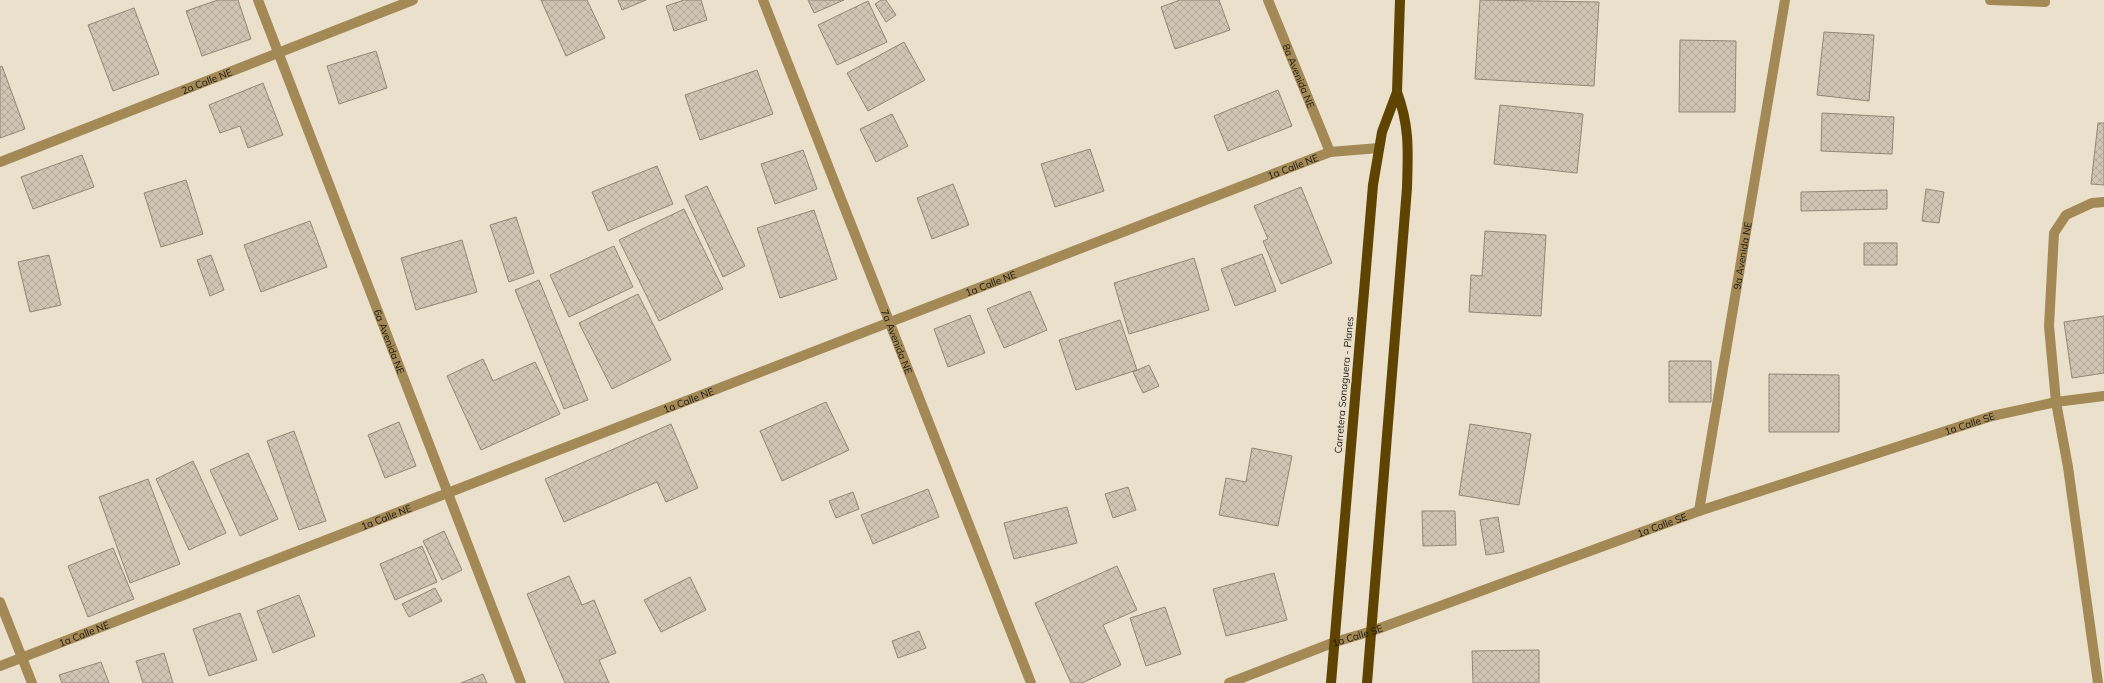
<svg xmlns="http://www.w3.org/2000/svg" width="2104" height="683" font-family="Mulish,sans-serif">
  <defs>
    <pattern id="building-cross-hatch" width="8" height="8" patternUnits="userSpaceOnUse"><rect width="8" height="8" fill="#cfc5b2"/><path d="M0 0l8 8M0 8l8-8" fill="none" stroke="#b1a898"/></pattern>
  </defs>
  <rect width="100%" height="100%" fill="#eae0cc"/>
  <!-- building -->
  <path fill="url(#building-cross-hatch)" stroke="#908775" d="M218 0H238L251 39 202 56 186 11Z
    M541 0H587L605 38 566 56Z
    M618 0H646L622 10Z
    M684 0H701L707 20 674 31 666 6Z
    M808 0H844L814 13Z
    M881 0H886L896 15 886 22 875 4Z
    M1180 0H1219L1230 30 1175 49 1161 7Z
    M1480 0 1599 2 1594 86 1475 79Z
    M868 1 887 42 837 65 818 25Z
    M134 8 159 74 113 91 88 25Z
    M1824 32 1874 35 1869 101 1817 95Z
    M1680 40 1736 41 1735 112H1679Z
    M904 42 925 80 868 111 847 73Z
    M376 51 387 88 339 104 327 66Z
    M2 66 25 129 0 138V67Z
    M757 70 773 114 700 140 685 95Z
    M263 83 283 135 248 148 240 126 220 133 209 105Z
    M1278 90 1292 126 1228 151 1214 116Z
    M1500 105 1583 114 1577 173 1494 164Z
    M1822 113 1894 117 1892 154 1821 151Z
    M892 114 908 146 876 162 860 129Z
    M2098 123H2104V185L2091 184Z
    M1090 149 1104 191 1055 207 1041 164Z
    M803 150 817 189 775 204 761 164Z
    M82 155 94 187 33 209 21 177Z
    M657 166 673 204 608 231 592 192Z
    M186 180 203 234 161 247 144 193Z
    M953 184 969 225 932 239 917 198Z
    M707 186 745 266 723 277 685 196Z
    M1301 187 1332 263 1281 284 1263 241 1268 239 1254 206Z
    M1926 189 1944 192 1939 223 1922 221Z
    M1887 190V209L1801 211V192Z
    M684 209 723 289 659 321 619 240Z
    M814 210 837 279 780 298 757 228Z
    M516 217 534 273 509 282 490 225Z
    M310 221 327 267 261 292 244 245Z
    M1485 231 1546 235 1541 316 1469 312 1471 275 1482 276Z
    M462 240 477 292 416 310 401 258Z
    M1864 243H1897V265H1864Z
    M614 246 633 287 569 317 550 275Z
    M1262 254 1276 291 1235 306 1221 269Z
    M49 255 61 305 30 312 18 262Z
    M211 255 224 290 210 296 197 260Z
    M1194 258 1209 310 1129 334 1114 283Z
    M539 280 588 400 564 409 515 290Z
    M1030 291 1047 330 1004 348 987 309Z
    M638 294 671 360 612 389 579 323Z
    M970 315 985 353 948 367 934 329Z
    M2104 316V373L2072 378 2064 322Z
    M1120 320 1137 370 1076 390 1059 340Z
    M483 359 493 381 535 362 560 414 481 450 447 376Z
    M1669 361H1711V402H1669Z
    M1149 365 1159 386 1143 393 1133 372Z
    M1769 374 1839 375V432H1769Z
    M826 402 849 450 782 481 760 431Z
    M399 422 416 466 385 478 368 435Z
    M671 424 698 488 666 502 657 482 564 522 545 479Z
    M1470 424 1531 434 1519 505 1459 495Z
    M294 431 326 521 299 530 267 441Z
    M1252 448 1292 456 1278 526 1219 515 1226 478 1246 482Z
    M248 453 278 519 240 536 210 470Z
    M193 461 226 533 189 550 156 479Z
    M148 479 180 564 130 583 99 497Z
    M1128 487 1136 510 1113 518 1105 494Z
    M928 489 939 517 873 544 861 515Z
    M853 492 859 509 836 518 829 501Z
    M1067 507 1077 543 1014 559 1004 523Z
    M1422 511H1455L1456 545 1423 546Z
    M1498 517 1504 552 1486 555 1480 520Z
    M444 531 462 570 442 580 423 541Z
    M422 546 437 582 395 600 380 564Z
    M113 548 134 599 88 617 68 566Z
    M1117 566 1137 610 1103 625 1121 665 1082 683H1071L1035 603Z
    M1274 573 1287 620 1226 636 1213 589Z
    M569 576 582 605 594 600 616 653 599 660 609 683H565L527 594Z
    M690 577 706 610 661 632 644 600Z
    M435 588 442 601 409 617 402 604Z
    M299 595 315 636 273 653 257 611Z
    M1165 607 1181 654 1146 666 1130 618Z
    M240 613 257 660 209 676 193 629Z
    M919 631 926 648 898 658 892 641Z
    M1539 650V683H1473L1472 651Z
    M164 653 173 683H143L136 661Z
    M101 662 109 683H62L59 675Z
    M483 674 487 683H461Z"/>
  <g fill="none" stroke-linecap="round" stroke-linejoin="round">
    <!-- minor -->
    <g stroke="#a28956" stroke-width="10">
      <path id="s1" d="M258 0 521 683"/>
      <path id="s2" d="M763 0 1031 683"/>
      <path id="s3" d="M1268 0 1330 152"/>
      <path d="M1990 0 2045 2"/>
      <path id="s4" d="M0 162 413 0"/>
      <path id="s5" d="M1699 511 1785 0"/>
      <path d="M0 602 32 683"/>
      <path id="s6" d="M0 666 1330 152 1379 148"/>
      <path id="s7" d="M1229 683 1335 642 1372 631 1699 511 1992 416 2056 402 2104 396"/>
      <path d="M2098 683 2068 467 2056 402 2049 326 2054 233 2066 215 2092 203 2104 202"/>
    </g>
    <!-- major -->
    <path stroke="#5e4400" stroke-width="10" d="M1331 683 1373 185 1382 132 1397 92 1400 0
      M1367 683 1407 188C1408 152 1410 127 1397 92"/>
  </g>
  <g text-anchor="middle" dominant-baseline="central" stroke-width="3" stroke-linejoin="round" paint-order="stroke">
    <!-- street labels -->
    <g font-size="10" fill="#1c1811" stroke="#eae0cc">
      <text stroke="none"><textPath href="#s3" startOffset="82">8a Avenida NE</textPath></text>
      <text stroke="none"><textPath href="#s4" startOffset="222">2a Calle NE</textPath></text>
      <text stroke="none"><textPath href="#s6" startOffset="1386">1a Calle NE</textPath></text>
      <text stroke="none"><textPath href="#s5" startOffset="259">9a Avenida NE</textPath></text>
      <text stroke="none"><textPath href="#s6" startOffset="1062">1a Calle NE</textPath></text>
      <text stroke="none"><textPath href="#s1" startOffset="366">6a Avenida NE</textPath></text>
      <text stroke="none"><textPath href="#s2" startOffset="367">7a Avenida NE</textPath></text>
      <text transform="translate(1344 385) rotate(-85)">Carretera Sonaguera - Planes</text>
      <text stroke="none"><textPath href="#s6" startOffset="738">1a Calle NE</textPath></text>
      <text stroke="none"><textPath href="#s7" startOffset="785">1a Calle SE</textPath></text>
      <text stroke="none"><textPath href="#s6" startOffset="414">1a Calle NE</textPath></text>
      <text stroke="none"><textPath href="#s7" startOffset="461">1a Calle SE</textPath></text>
      <text stroke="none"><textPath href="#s6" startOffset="90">1a Calle NE</textPath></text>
      <text stroke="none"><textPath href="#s7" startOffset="137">1a Calle SE</textPath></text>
    </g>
  </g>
</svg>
